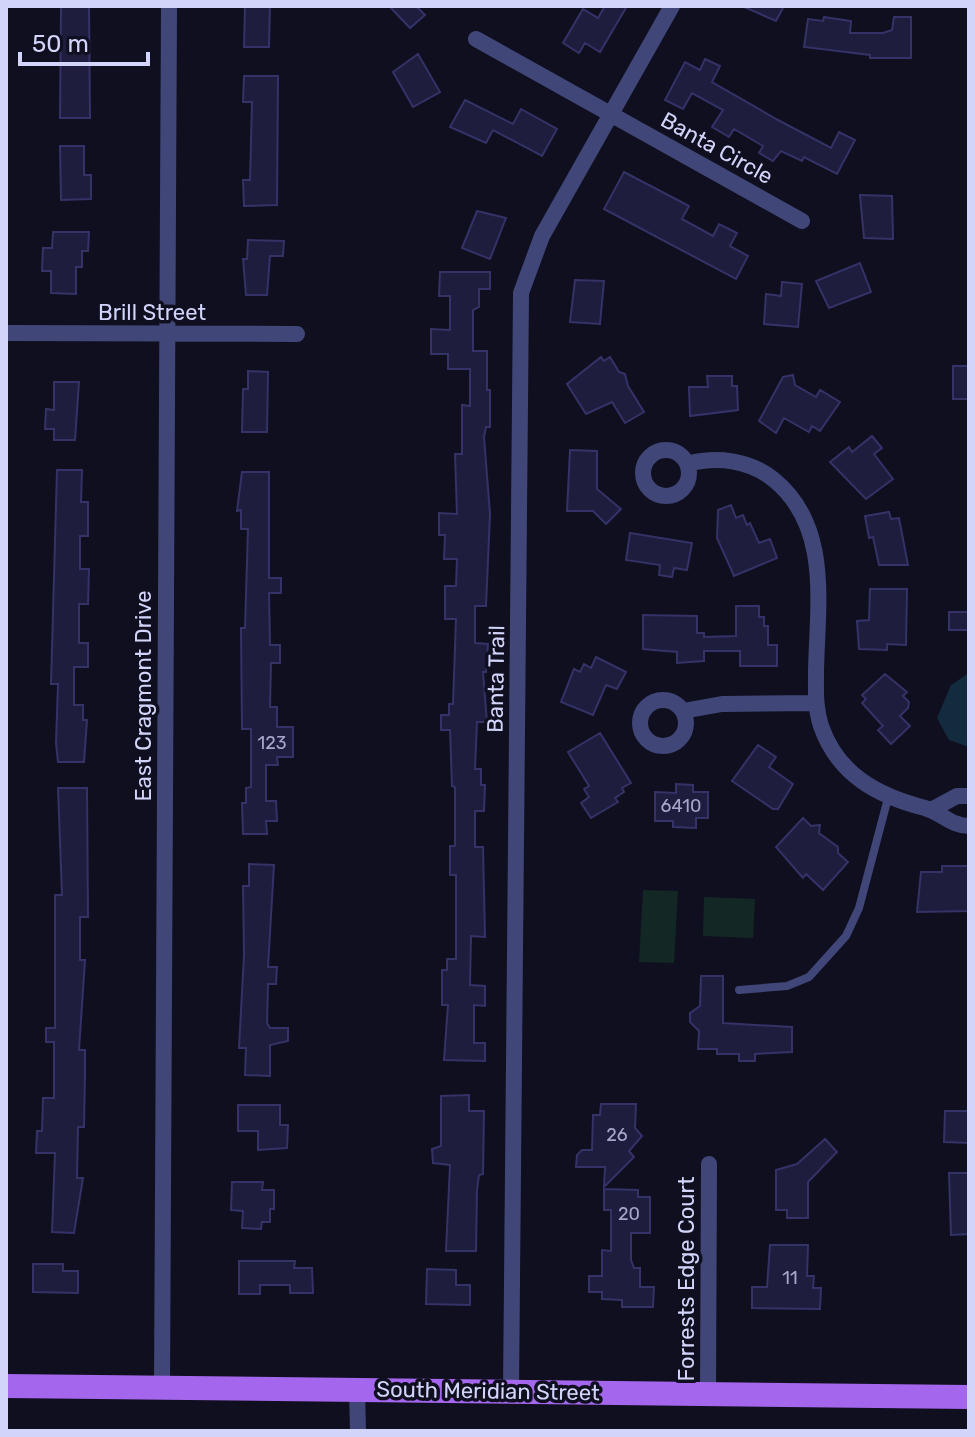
<svg xmlns="http://www.w3.org/2000/svg" width="975" height="1437" font-family="Rubik,sans-serif">
  <rect width="100%" height="100%" fill="#0f0f1f"/>
  <!-- green -->
  <path fill="#132824" d="M643 890 678 891 674 963 639 962Z
    M704 897 755 899 753 938 703 936Z"/>
  <!-- water -->
  <path fill="#132b3f" d="M969 673V747L949 740 937 718 951 685Z"/>
  <!-- building -->
  <path fill="#1f1d3d" stroke="#343267" stroke-width="2" d="M61 6H89L90 118H60Z
    M245 6H270L269 47H244Z
    M389 6H416L425 15 410 28Z
    M605 6H627L600 52 585 43 579 53 563 43 583 9 598 18Z
    M742 6H784L776 21Z
    M824 17 851 21 850 33H883L892 30 894 17H911V58H870V55L804 47 808 19 823 21Z
    M418 54 440 92 413 107 393 72Z
    M705 59 720 66 712 82 778 120 831 148 839 132 855 140 837 174 804 157 802 161 781 151 773 161 759 153 763 146 734 129 729 137 712 127 723 110 692 93 683 109 665 100 685 62 700 70Z
    M244 76H278L277 205 244 206 243 180H250L252 102H243Z
    M465 100 513 124 521 109 557 129 542 156 493 130 486 143 450 127Z
    M60 146H84V175H91V199L61 200Z
    M624 172 689 206 682 219 713 236 719 224 737 233 730 246 748 256 736 279 604 209Z
    M860 195 892 196 893 239 864 238Z
    M477 211 506 218 490 259 462 248Z
    M53 232H89L88 251H82V267H76V294L51 293V271H42L43 248H52Z
    M248 240 284 241 283 256H270L267 295H246L243 259H247Z
    M860 263 871 292 829 308 816 281Z
    M440 272H490V289H479V307L473 310V351H487V390H490V427H486L484 437 490 514 486 606H475V643L488 644 486 672H483L487 722H477L475 769H481V785H485L484 811H475V847H483L485 937 471 936 470 985 485 986V1006L474 1005V1043H485V1061L444 1060 448 1005H442V970H447V959H456V875H450V846H455V787L452 786 450 730H441V715H449V704H453L456 619H445V586H456L457 559H444L445 535H439V513L457 514 455 454H462V405L470 406V369H448V354H431V329L450 330V296H439Z
    M575 280 604 281 600 324 570 322Z
    M782 282 802 284 798 327 764 324 766 294 781 296Z
    M601 357 604 361 610 357 619 372 625 374 628 386 644 412 625 423 612 402 586 414 567 384Z
    M953 366H969V399H953Z
    M248 371 268 372 267 432H242L243 389H248Z
    M793 375 795 385 816 397 820 390 840 402 820 431 812 426 809 432 784 418 776 433 759 421 783 377Z
    M707 376H732V386H737L738 410 690 416 689 387H708Z
    M54 382H79L75 440H54V429H45L46 409 54 410Z
    M872 436 882 448 874 454 893 479 866 499 830 462 849 447 852 452Z
    M570 450 597 451V489L621 509 606 524 593 511H567Z
    M57 470H82L81 502H88V536H80V569H89L88 604H79V643H88V667H74V705H83V720H87L84 762H58L56 743 58 684H51Z
    M242 472H269V578H281V593H269L270 645H280V663H271L270 707H277V727H293V757H277L278 765H266V801H276L277 821H266L267 834H243L242 803H246V788L251 787V729H242L241 628H245L248 529H241V510L237 511Z
    M731 505 736 518 743 515 747 525 750 523 759 543 770 539 777 558 734 576 717 538 718 510Z
    M889 512 891 519 899 518 908 565H879L873 537 869 538 865 516Z
    M630 533 692 543 687 570 674 568 672 577 659 575 660 565 626 560Z
    M870 589H907L906 645 887 644V650L859 649 857 621 869 620Z
    M736 606H759V617H764V626H768V645H777V666H740V651H704V661L677 663V652L643 649V615L697 616V633H704V637L736 636Z
    M949 612H969V630H949Z
    M596 657 626 672 617 689 606 685 593 715 561 702 574 669 580 672 584 664 591 668Z
    M885 674 907 692 903 696 909 702 908 708 900 716 910 726 891 744 878 730 883 726 862 703 866 699 862 695Z
    M600 733 631 783 622 788 624 792 615 798 618 802 591 818 581 803 589 797 584 789 589 786 568 752Z
    M758 745 776 757 769 767 793 784 778 809H773L732 781Z
    M676 784 693 785V792H708V818H696V828L673 827V821H655V792L676 793Z
    M58 788H87L88 917H80V960H85L79 1050H85V1073L84 1127H78L77 1178H83L74 1233 52 1232 55 1153H36L37 1131H42L43 1098H54V1042H46V1028H55V895H62Z
    M803 818 811 826 820 825 819 833 838 847V853L848 862 823 890 806 874 803 878 776 847Z
    M249 864 274 865 268 967H277L276 984H268L267 1023 270 1028H288V1041L270 1045V1076L245 1075 246 1048H239L244 955 243 886H249Z
    M942 866H969V911L917 912 921 872H942Z
    M701 976H723V1023L792 1027V1052L755 1054V1061H739V1054H717V1049H698L699 1031 690 1022V1013L700 1006Z
    M469 1095V1111H484L483 1174 479 1175 477 1190 476 1251H446L450 1165 433 1163 432 1149 441 1146V1096Z
    M601 1104H636L635 1128 642 1136 629 1151 634 1157 604 1187 605 1167H576L577 1155 582 1150H592L593 1115H600Z
    M238 1105H280V1125H288L287 1148 258 1150V1131H238Z
    M945 1111H969V1143L944 1142Z
    M825 1139 837 1152 808 1182V1218H787V1210H776V1170L797 1164Z
    M949 1173H969V1234L951 1235Z
    M232 1182H263L262 1190H274V1209H270V1222H262L261 1229 242 1228 243 1211 231 1210Z
    M604 1189 638 1190V1197H650V1233H631V1260L634 1268H640V1287H654L653 1307H622V1300L602 1299V1292H589V1276H602V1250L611 1251V1210H604Z
    M770 1245H808L807 1276H814L813 1288H821L820 1309 752 1308V1287H767Z
    M239 1261H295L294 1268H312L313 1293H290V1285H260V1294H239Z
    M33 1264H63V1271H78V1293L33 1292Z
    M427 1269 456 1270V1285H470V1305L426 1304Z"/>
  <g fill="none" stroke-linecap="round" stroke-linejoin="round">
    <!-- lane -->
    <path stroke="#404778" stroke-width="8" d="M739 990 787 986 809 977 846 936 859 908 888 798"/>
    <!-- street -->
    <path stroke="#404778" stroke-width="16" d="M476 39 802 221
      M6 333 297 334
      M643 473a23 23 0 1 1 46 0a23 23 0 1 1-46 0Z
      M687 464C717 456 749 460 773 479 832 526 817 606 816 672 816 691 815 708 821 726 838 775 878 796 925 808 942 813 951 826 969 826
      M640 723a23 23 0 1 1 46 0a23 23 0 1 1-46 0Z
      M683 711 722 704 816 703
      M931 810 957 796H969
      M162 1387 169 6
      M357 1389 358 1431
      M511 1391 521 293 542 236 672 6
      M708 1394 709 1164"/>
    <!-- primary -->
    <path stroke="#a466ec" stroke-width="24" d="M6 1386 969 1397"/>
  </g>
  <g text-anchor="middle" dominant-baseline="central" stroke-width="7" stroke-linejoin="round" paint-order="stroke">
    <!-- number labels -->
    <g font-size="18" fill="#a5a6cb">
      <text x="272" y="743">123</text>
      <text x="681" y="806">6410</text>
      <text x="617" y="1135">26</text>
      <text x="629" y="1214">20</text>
      <text x="790" y="1278">11</text>
    </g>
    <!-- street labels -->
    <g font-size="22" fill="#d2d4fa" stroke="#0f0f1f">
      <text transform="translate(717 148) rotate(29)">Banta Circle</text>
      <text x="152" y="312">Brill Street</text>
      <text transform="translate(496 679) rotate(-89)">Banta Trail</text>
      <text transform="translate(143 696) rotate(-90)">East Cragmont Drive</text>
      <text transform="translate(686 1279) rotate(-90)">Forrests Edge Court</text>
      <text transform="translate(488 1391) rotate(1)">South Meridian Street</text>
    </g>
  </g>
  <!-- border -->
  <rect width="975" height="1437" fill="none" stroke="#d2d4fa" stroke-width="16"/>
  <!-- scale -->
  <path d="M20 52v12h128v-12" fill="none" stroke="#d2d4fa" stroke-width="4"/>
  <text x="32" y="52" font-size="24" fill="#d2d4fa" stroke="#0f0f1f" stroke-width="6" paint-order="stroke">50 m</text>
</svg>
